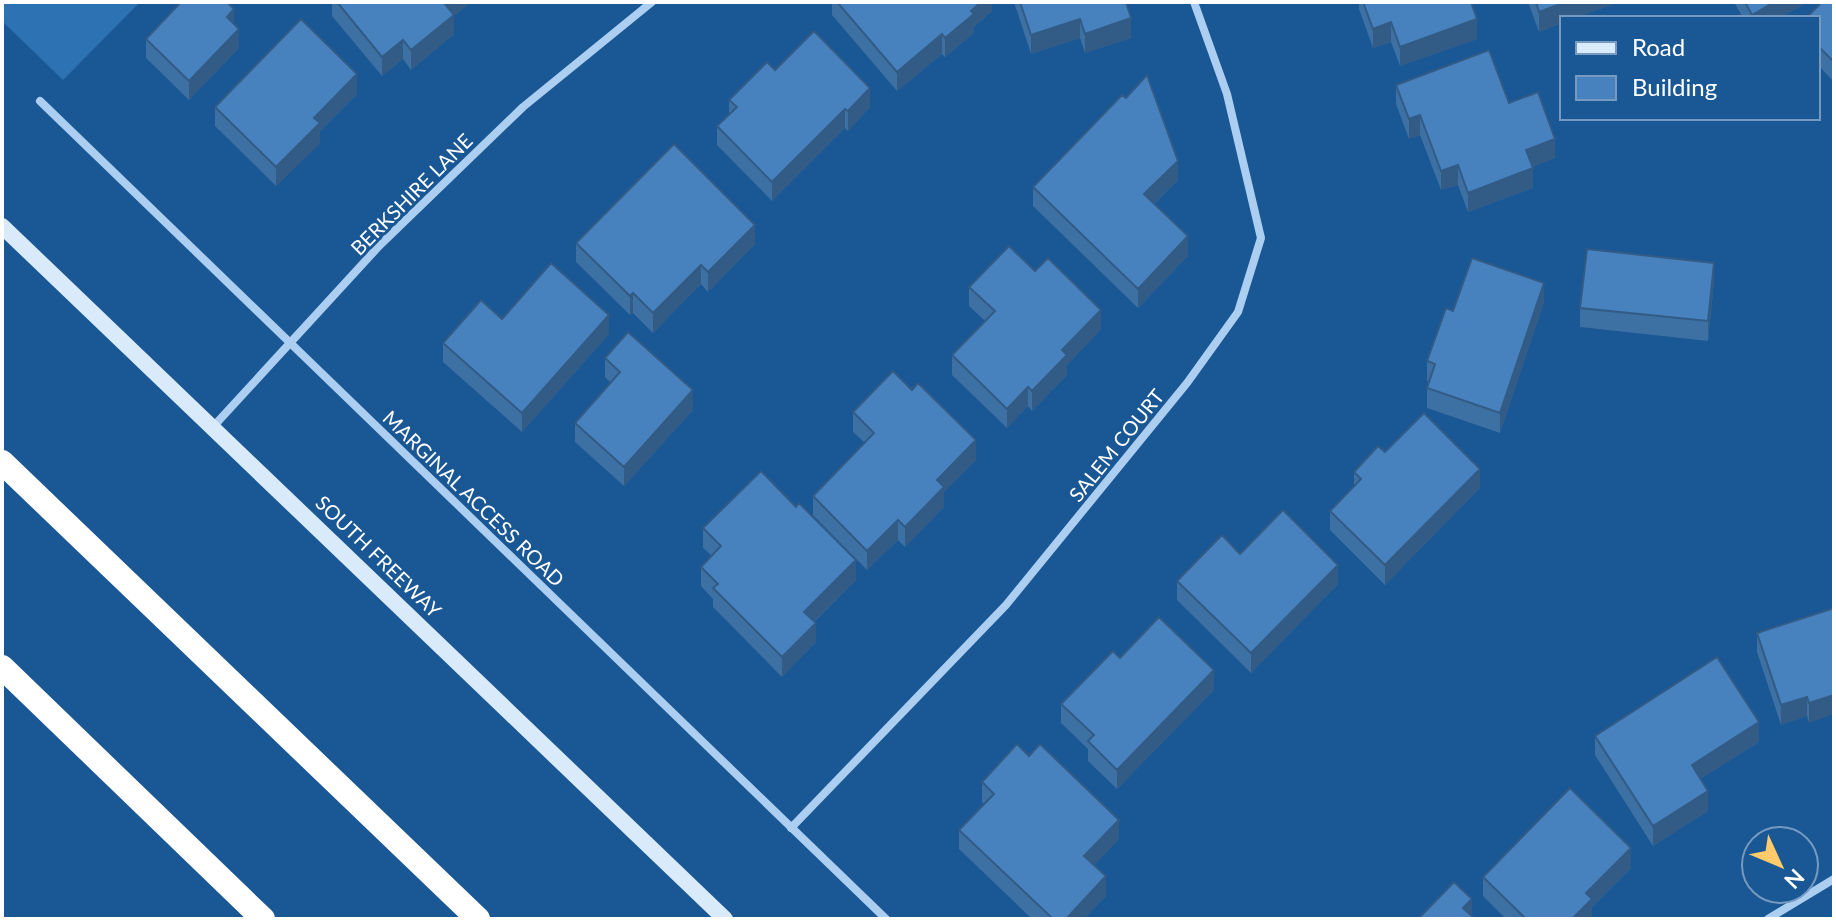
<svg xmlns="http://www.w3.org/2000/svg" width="1836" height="921" font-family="Lato,sans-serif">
  <rect width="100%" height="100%" fill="#1a5795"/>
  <!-- green -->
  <path fill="#2d72b3" d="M2 2H140L63 80 2 21Z"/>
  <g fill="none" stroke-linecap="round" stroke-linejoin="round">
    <!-- minor -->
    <path stroke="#accef0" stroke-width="8" d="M40 101 886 919
      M212 428 380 245 523 107 652 2
      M791 828 1006 605 1187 383 1238 312 1261 238 1227 94 1194 2
      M1768 919 1834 879"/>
    <!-- secondary -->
    <path stroke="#d9eafb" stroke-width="16" d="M2 226 725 919"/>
    <!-- motorway -->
    <path stroke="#fff" stroke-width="24" d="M2 462 478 919
      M2 667 263 919"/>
  </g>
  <!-- wall -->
  <path fill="#3d70a3" d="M332 2H471L454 16V34L411 70 403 59 382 76 332 16Z
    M832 2H992V11L974 27V33L945 57 942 54 897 91 832 15Z
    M1014 2H1126L1131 38 1085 53 1080 38 1031 54Z
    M1359 2H1471L1477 39 1400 66 1391 42 1373 48 1359 9Z
    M1528 2H1616V3L1575 18H1562V23L1539 32Z
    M1734 2H1808L1780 18H1743Z
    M1834 2V82L1818 65V18Z
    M234 24 239 48 189 100 146 58V39Z
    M1396 85 1509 103 1555 158 1532 167 1533 188 1468 212 1458 185 1441 190 1420 135 1409 139 1396 104Z
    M357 94 320 131V143L276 186 215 126V107Z
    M729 100 870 107 848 131 845 128 772 201 717 145V126L729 114Z
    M1178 180 1154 204 1188 256 1138 308 1033 206V187Z
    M576 243 755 244 708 292 701 284 653 333 633 313 630 315 576 262Z
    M1035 271 1101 329 1067 365V375L1032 411 1028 406 1007 428 952 375V355L985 321 969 306V287Z
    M1714 282 1708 341 1580 327V308Z
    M1544 302 1500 433 1427 408V388L1429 382 1427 381V361L1453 311Z
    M502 319 609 334 522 432 443 362V343Z
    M605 358 693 410 624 486 575 442V423L611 383 605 377Z
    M853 412 976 460 944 492V507L905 547 898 540 867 570 813 515V496L865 443 853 432Z
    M1385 452 1480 488 1385 585 1330 530V511L1354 487V472Z
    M703 528 856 580 814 622 816 642 782 677 713 607V599L701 586V567L712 556 703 548Z
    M1240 554 1338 584 1251 673 1177 600V581Z
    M1834 608 1809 723 1807 716 1781 725 1757 652V633Z
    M1120 658 1214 690 1117 789 1088 761V749L1061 723V704Z
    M1595 736 1759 742 1700 779 1708 811 1653 846 1595 755Z
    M982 782 1119 839 1094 865 1106 896 1084 919H1032L959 849V830L984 804 982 802Z
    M1631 868 1592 907 1591 919H1506L1483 896V877Z"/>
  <!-- shaded-wall -->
  <path fill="#325b85" d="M447 2H471L454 16V34L411 70V50Z
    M981 2H992V11L974 27V33L945 57V38L971 11Z
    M1566 2H1616V3L1575 18H1562V23L1539 32V12Z
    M1774 2H1808L1780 18H1752V15Z
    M234 9V28L227 17Z
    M1131 18V38L1085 53V34Z
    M1080 19V38L1031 54V35Z
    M1477 19V39L1400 66V47Z
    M1391 22V42L1373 48V29Z
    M239 29V48L189 100V81Z
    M942 34V54L897 91V72Z
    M403 40V59L382 76V57Z
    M357 74V94L320 131V143L276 186V167L314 118Z
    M870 88V107L848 131V111Z
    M845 109V128L772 201V182Z
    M1420 115V135L1409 139V119Z
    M1555 139V158L1526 170V150Z
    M1178 161V180L1144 213V194Z
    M1458 165V185L1441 190V171Z
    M1533 168V188L1468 212V193Z
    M755 225V244L708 292V272Z
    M1188 236V256L1138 308V289Z
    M1714 263V282L1708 341V321Z
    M701 265V284L653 333V313Z
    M1544 283V302L1500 433V413Z
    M633 293V313L630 315V296Z
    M1101 310V329L1067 365V375L1032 411V391L1062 350Z
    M609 315V334L522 432V413Z
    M1028 387V406L1007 428V409Z
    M693 390V410L624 486V467Z
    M976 440V460L944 492V507L905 547V527L937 480Z
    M1480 469V488L1385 585V565Z
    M898 520V540L867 570V551Z
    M856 560V580L804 631V612Z
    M1338 565V584L1251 673V653Z
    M816 623V642L782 677V657Z
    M1214 670V690L1117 789V770Z
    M1834 695V714L1809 723V703Z
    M1807 697V716L1781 725V705Z
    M1759 722V742L1692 784V765Z
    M1708 791V811L1653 846V826Z
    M1119 820V839L1084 875V856Z
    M1631 848V868L1592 907V918L1572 919 1586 893Z
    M1106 876V896L1084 919H1066Z
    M1472 899V918L1463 908Z"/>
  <!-- building -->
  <path fill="#4782be" stroke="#325b85" stroke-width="2" d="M181 2H227L234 9 227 17 239 29 189 81 146 39Z
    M337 2H447L445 4 454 15 411 50 403 40 382 57Z
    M837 2H981L971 11 974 14 945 38 942 34 897 72Z
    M1020 2H1126L1131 18 1085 34 1080 19 1031 35Z
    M1363 2H1471L1477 19 1400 47 1391 22 1373 29Z
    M1536 2H1566L1539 12Z
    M1745 2H1774L1752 15Z
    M1822 2H1834V62L1818 46V18H1806Z
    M301 19 357 74 314 118 320 123 276 167 215 107Z
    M814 31 870 88 848 111 845 109 772 182 717 126 737 107 729 100 767 62 775 70Z
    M1489 50 1509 103 1538 92 1555 139 1526 150 1533 168 1468 193 1458 165 1441 171 1420 115 1409 119 1396 85Z
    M1147 75 1178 161 1144 194 1188 236 1138 289 1033 187 1122 95 1126 98Z
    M674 144 755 225 708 272 701 265 653 313 633 293 630 296 576 243Z
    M1009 246 1035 271 1048 258 1101 310 1062 350 1067 355 1032 391 1028 387 1007 409 952 355 995 311 969 287Z
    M1587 249 1714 263 1708 321 1580 308Z
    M1472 258 1544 283 1500 413 1427 388 1435 364 1427 361 1446 308 1453 311Z
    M551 263 609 315 522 413 443 343 481 300 502 319Z
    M628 332 693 390 624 467 575 423 620 372 605 358Z
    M893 371 912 390 918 383 976 440 937 480 944 487 905 527 898 520 867 551 813 496 874 433 853 412Z
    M1424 413 1480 469 1385 565 1330 511 1361 479 1354 472 1378 446 1385 452Z
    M761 471 796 507 799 503 856 560 804 612 816 623 782 657 713 588 718 584 701 567 721 546 703 528Z
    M1283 510 1338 565 1251 653 1177 581 1222 535 1240 554Z
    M1834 608V695L1809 703 1807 697 1781 705 1757 633Z
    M1159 617 1214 670 1117 770 1088 741 1094 735 1061 704 1113 651 1120 658Z
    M1717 657 1759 722 1692 765 1708 791 1653 826 1595 736Z
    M1017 744 1029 756 1040 744 1119 820 1084 856 1106 876 1066 919H1053L959 830 994 794 982 782Z
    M1570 788 1631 848 1586 893 1592 899 1572 919H1526L1483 877Z
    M1454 882 1472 899 1463 908 1475 919H1418Z"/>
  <g text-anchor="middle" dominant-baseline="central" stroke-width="6" stroke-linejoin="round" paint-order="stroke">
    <!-- street labels -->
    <g font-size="20" fill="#fff" stroke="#1a5795">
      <text transform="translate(411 194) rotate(-45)">BERKSHIRE LANE</text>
      <text transform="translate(1116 445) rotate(-51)">SALEM COURT</text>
      <text transform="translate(474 498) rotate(44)">MARGINAL ACCESS ROAD</text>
      <text transform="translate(379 556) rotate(44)">SOUTH FREEWAY</text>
    </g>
  </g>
  <!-- border -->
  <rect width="1836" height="921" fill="none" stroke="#ffffff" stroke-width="8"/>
  <!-- legend -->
  <rect x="1560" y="16" width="260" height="104" fill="#1a5795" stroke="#769abf" stroke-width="2"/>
  <rect x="1576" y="42" width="40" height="12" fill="#d9eafb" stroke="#769abf" stroke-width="2"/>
  <text x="1632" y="56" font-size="24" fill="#ffffff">Road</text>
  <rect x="1576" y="76" width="40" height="24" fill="#4782be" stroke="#769abf" stroke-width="2"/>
  <text x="1632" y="96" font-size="24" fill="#ffffff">Building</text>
  <!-- north arrow -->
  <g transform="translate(1780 865) rotate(134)"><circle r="38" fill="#1a5795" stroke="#769abf" stroke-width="2"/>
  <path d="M0-6L14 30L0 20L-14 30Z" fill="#ffcb6b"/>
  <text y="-12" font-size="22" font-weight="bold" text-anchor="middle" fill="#ffffff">N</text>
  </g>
</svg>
